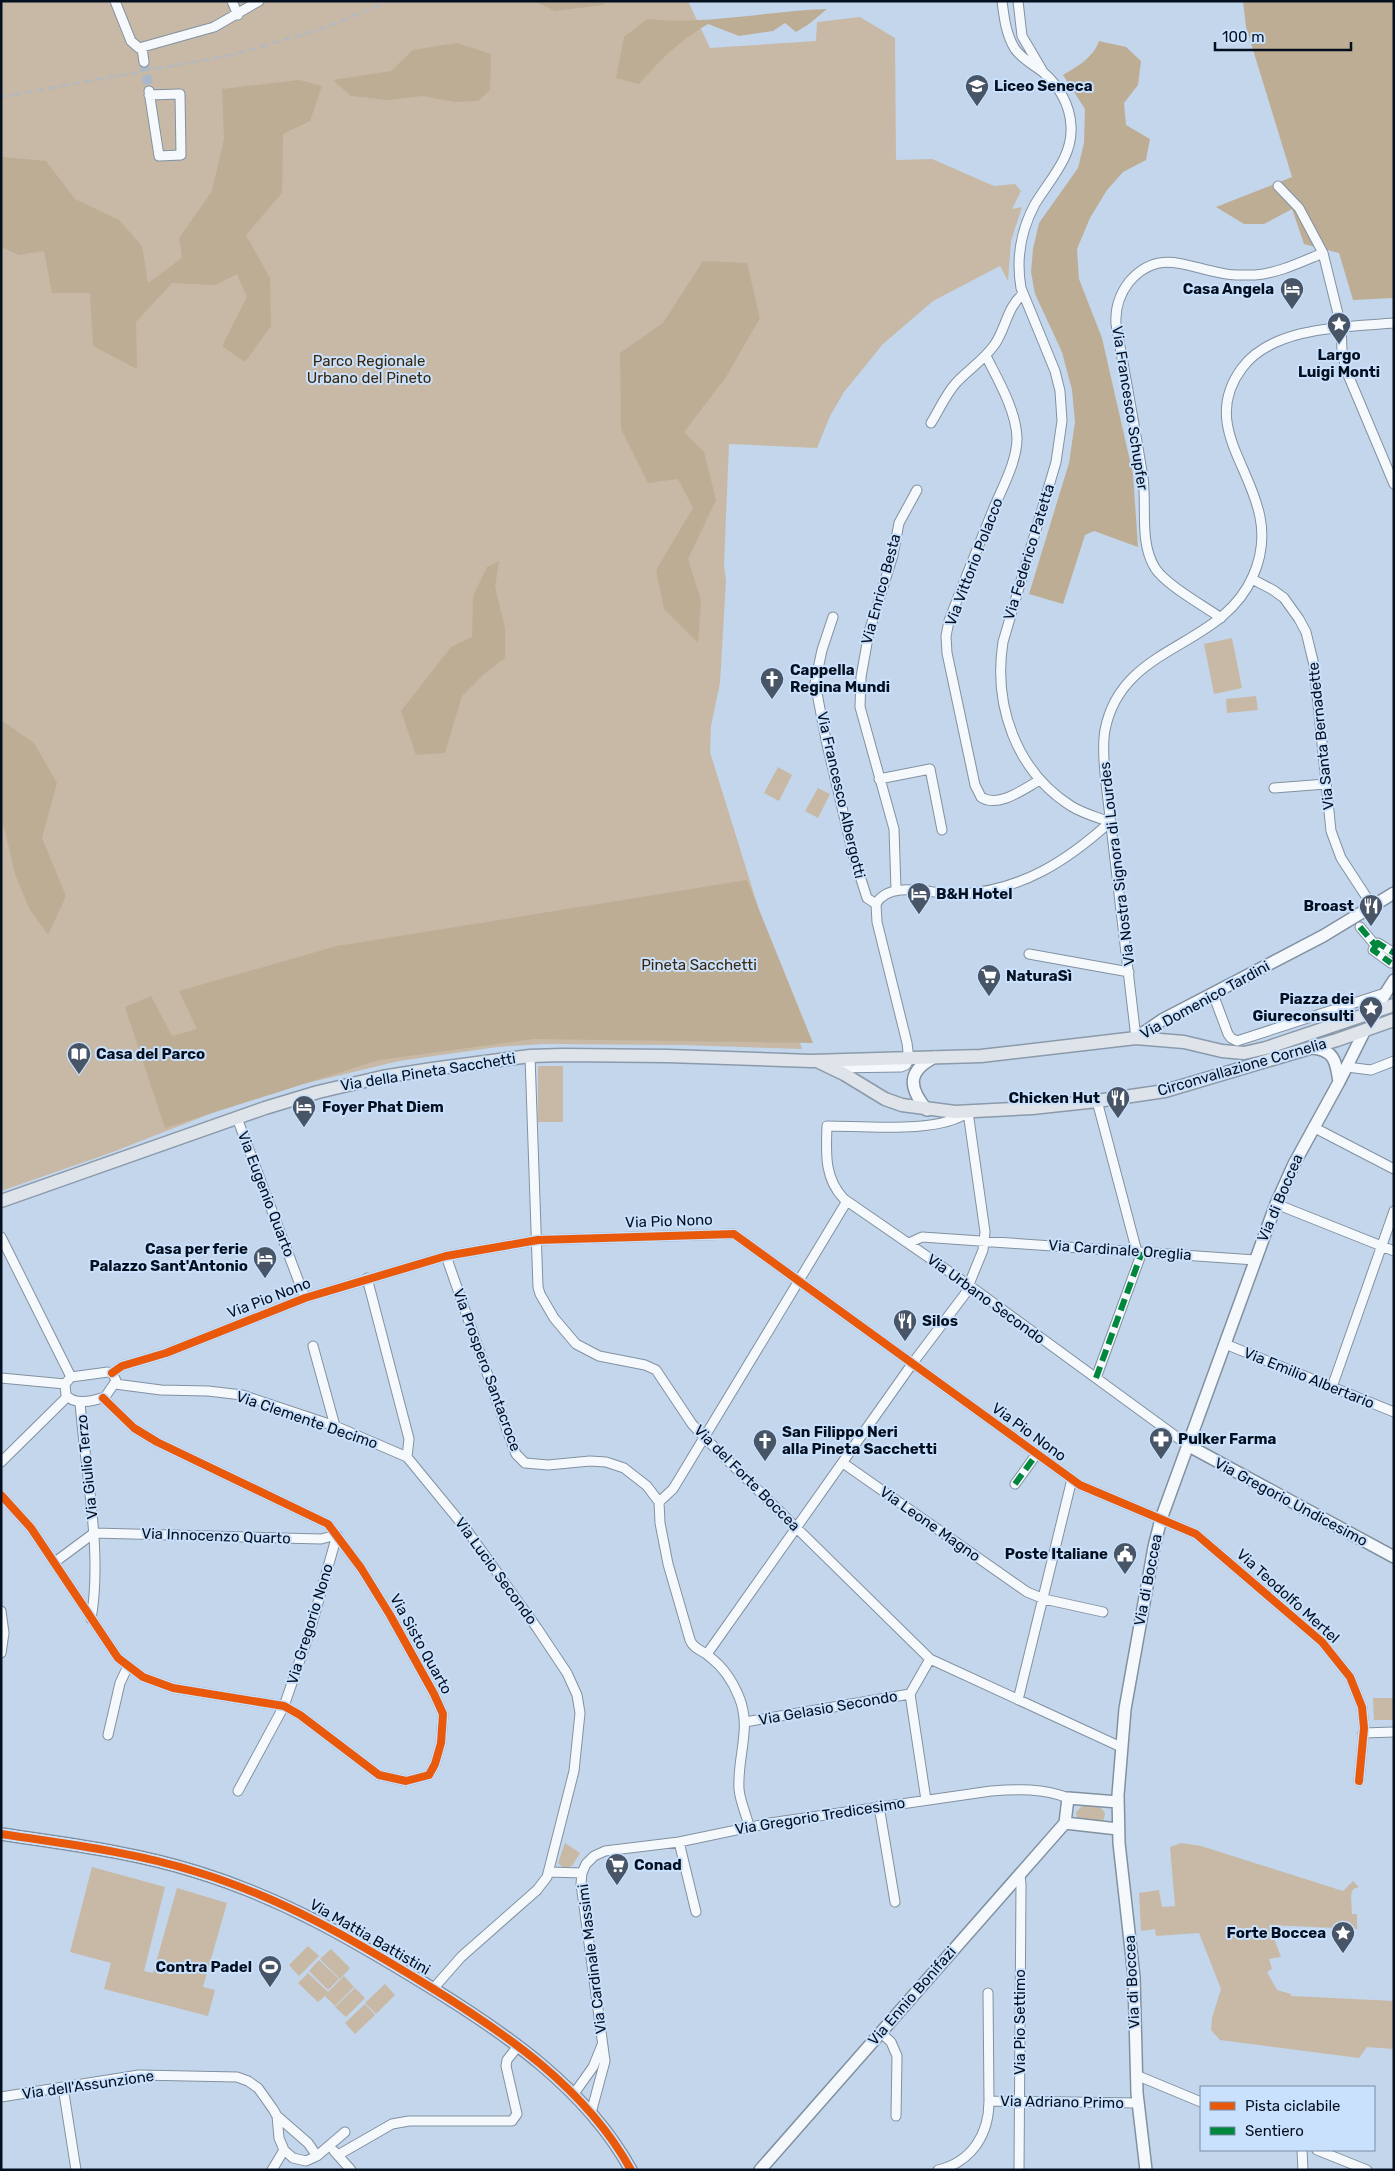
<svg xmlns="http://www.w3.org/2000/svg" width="1395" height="2171" font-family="Rubik,sans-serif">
  <rect width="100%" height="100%" fill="#c4d6eb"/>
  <!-- green -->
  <path fill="#c7b9a6" d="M1 1H688L710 48 816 41 817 22 860 17 895 38 896 160 932 159 994 186 1015 184 1021 191 1012 209 1022 207 1011 241 1008 281 1000 266 933 301 883 344 844 392 830 416 817 448 729 444 724 565 726 581 720 683 711 726 710 752 802 1049 683 1045 543 1044 497 1047 399 1061 303 1084 220 1110 110 1153 1 1191Z
    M1232 638 1242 688 1214 694 1204 644Z
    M1256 696 1258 710 1227 713 1226 699Z
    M778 767 792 775 779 801 764 793Z
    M818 788 830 794 818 818 805 811Z
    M538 1066H563V1122H538Z
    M1373 1698H1394V1720H1374Z
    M1082 1806C1092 1806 1101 1804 1105 1814L1103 1822H1081L1077 1818 1076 1812Z
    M565 1843 580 1853 572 1866 564 1868 558 1863Z
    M1181 1843 1201 1846 1343 1891 1353 1881 1359 1887 1353 1889 1351 1895 1352 1914H1357V1929L1269 1925 1281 1957 1269 1959 1272 1969 1267 1972 1277 1990 1291 1994V1996L1394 2001V2049L1367 2047 1359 2058 1220 2040 1211 2030 1212 2018 1221 1989 1199 1933 1156 1936 1155 1929 1141 1931 1139 1893 1159 1890 1162 1907 1175 1906 1170 1847Z
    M92 1867 165 1887 144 1971 153 1973 177 1888 227 1903 203 1987 215 1990 208 2016 104 1989 111 1963 70 1952Z
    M308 1946 319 1956 299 1976 289 1965Z
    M331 1949 350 1968 340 1979 320 1959Z
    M319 1960 339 1979 328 1990 309 1971Z
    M308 1973 328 1992 344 1976 354 1987 335 2006 325 1996 318 2002 298 1983Z
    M385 1984 395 1995 376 2014 365 2003Z
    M355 1988 365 1998 346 2017 335 2007Z
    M365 2004 375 2015 355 2034 345 2023Z"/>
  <!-- forest -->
  <path fill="#bdad95" d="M534 1H605L603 5 555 11Z
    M1243 1H1394V298L1353 300 1339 253 1304 244 1292 209 1264 224H1244L1216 207 1292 177 1246 27Z
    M827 9 809 24 796 32 785 23 773 31 739 36 708 24C680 40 660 60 639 84L616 78 624 37 647 19C707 25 767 11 827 9Z
    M1099 41 1126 47 1141 61 1138 85 1124 103 1126 125 1150 139 1146 160 1123 172 1107 190 1090 218 1077 249 1079 279 1102 338 1133 474 1138 547 1094 531 1085 535 1063 604 1029 594 1069 463 1075 422 1072 390 1062 352 1035 294 1031 272 1033 249 1039 223 1078 168 1084 143 1085 109 1063 75C1078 66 1093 58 1099 41Z
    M457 43 491 54 490 90 478 101 455 102 423 96 387 100 351 96 333 80 391 71 413 50Z
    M299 80 322 86 310 121 283 134 282 193 246 235 270 278 271 326 245 362 222 346 247 297 237 274 216 285 172 283 136 322 137 369 93 346 90 293H52L44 251 19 255 1 247V160L4 157 46 161 75 199 119 220 142 246 148 283 182 258 179 238 212 191 224 139 222 89Z
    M703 261 747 263 760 318 726 377 684 432 704 452 716 500 688 559 701 600 698 643 664 609 656 570 693 508 678 479 648 483 621 429 620 353 663 323Z
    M499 561 495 587 505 628V658L484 674 462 696 445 753 416 755 401 711 451 647 472 637 473 596 487 567Z
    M1 720 34 743 57 783 42 838 66 896 48 935 29 908 15 874 4 827 1 824Z
    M747 880 813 1043 534 1039 379 1060 165 1128 125 1007 151 996 172 1036 197 1029 179 991 337 946Z"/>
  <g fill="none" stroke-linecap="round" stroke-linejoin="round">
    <!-- street-tunnel -->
    <path stroke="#a7b8cd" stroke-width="9" stroke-dasharray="9 4.5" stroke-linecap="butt" d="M144 62 149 91"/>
    <!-- street casing -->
    <g stroke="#8191a2" stroke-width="11">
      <path id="street" d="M115 1 131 41 139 48 214 27 259 1
        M232 1 238 15
        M1002 1C1004 17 1006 35 1015 49 1022 59 1034 65 1044 73 1059 86 1070 105 1071 126 1073 157 1050 179 1035 204 1021 230 1016 259 1021 288L1055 371 1060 391 1062 421 1056 462 1003 642C993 705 1016 771 1071 806 1082 813 1096 817 1110 822
        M1018 1 1022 36 1042 70
        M142 48 144 62
        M149 91 159 156 181 155 180 94 149 95
        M1278 186 1299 208 1323 253 1341 326 1342 350 1346 370 1394 484
        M986 356C998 380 1016 410 1017 438 1017 462 1002 488 993 510 978 547 963 584 949 621L946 636 947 653 975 785 981 797C998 809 1025 788 1040 780
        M931 423C939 410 946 394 956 383 969 369 984 360 995 344 1006 328 1007 307 1023 294
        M1252 579 1273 590 1284 598 1299 619 1306 632 1314 665 1331 831 1341 858 1373 907
        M833 617 822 650 815 683 826 740 853 854 867 898 876 904
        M1221 618C1204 606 1166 585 1155 568 1139 542 1147 507 1143 478 1135 427 1125 375 1116 324 1115 308 1119 295 1129 282 1158 248 1186 267 1221 273 1232 276 1243 275 1255 275 1279 273 1301 262 1323 253
        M879 779 930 769 942 830
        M1274 788 1326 784
        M896 889 894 829 860 707 861 677 869 632 893 555 899 523 917 490
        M876 904C890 878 937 896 962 894 1022 890 1067 861 1110 822
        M1360 927 1376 946
        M1376 946 1373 950 1391 963
        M1376 946 1378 943 1394 953
        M1029 954 1129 972
        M1213 994 1228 1034 1231 1038 1237 1041 1385 993
        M1136 1038 1106 783C1104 766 1102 747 1105 730 1122 643 1221 650 1253 576 1261 558 1264 537 1260 517 1250 464 1202 422 1242 368 1273 326 1347 327 1394 323
        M530 1056 538 1287 540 1294 554 1318 576 1344 599 1356 645 1365 656 1370 692 1424 703 1436 930 1659 1121 1747
        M1347 1067 1371 1070 1394 1061
        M833 1068 901 1067 906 1065 909 1060 907 1043 877 922 876 904
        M1097 1101 1137 1252
        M237 1118 305 1298
        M1313 1127 1394 1169
        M1276 1204 1394 1251
        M1 1237 71 1377
        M909 1243 922 1237 1255 1260
        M446 1256 507 1430 516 1454 525 1463 548 1465 590 1461 606 1462 624 1468 647 1486 659 1502 660 1523 668 1564 690 1640C694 1650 703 1650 710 1657 723 1667 733 1682 739 1697 752 1728 737 1757 739 1789 740 1801 746 1814 749 1826
        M367 1278 409 1439 407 1457 466 1529 537 1628 567 1673 577 1695 580 1713 574 1771 547 1877 537 1890 461 1957 433 1989
        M1225 1344 1394 1412
        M313 1346 335 1426
        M108 1372 113 1374 116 1381 105 1397C93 1401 75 1406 66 1395L65 1384 71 1377Z
        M112 1373 122 1366 166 1353 305 1298 446 1256 538 1240 734 1234 1080 1485 1196 1534 1322 1642 1350 1677 1362 1707 1364 1728 1359 1781
        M1 1378 65 1384
        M1096 1378 1142 1252
        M115 1384 161 1390 208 1391 242 1395 335 1426 407 1457
        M1332 1387 1394 1211
        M80 1402C85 1470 103 1552 91 1619
        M1 1462 67 1397
        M843 1463 1027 1592 1044 1599 1103 1612
        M1015 1484 1033 1459
        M1 1495 31 1528 118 1658 143 1677 173 1688 284 1706 300 1715 379 1775 406 1781 429 1775 435 1764 441 1743 443 1714 434 1694 390 1615 361 1568 328 1524 157 1442 134 1428 103 1398
        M659 1502 673 1489 847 1201
        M94 1533 321 1539 337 1535
        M55 1562 94 1533
        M1 1611 4 1633 1 1653
        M707 1654 912 1364 965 1294 983 1250 985 1232 968 1112C940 1134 863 1126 827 1126 826 1153 824 1178 844 1199L970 1286 1189 1446
        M1018 1700 1072 1479
        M745 1722 910 1694
        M1363 1733 1394 1732
        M108 1735 120 1683 128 1666
        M238 1791 284 1706 310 1631 337 1535
        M926 1800 910 1694 930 1659
        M879 1806 895 1902
        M679 1842 696 1912
        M549 1872 582 1873
        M988 1993 989 2101
        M880 2032 891 2042 897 2056 896 2116
        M1136 2075 1201 2102
        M63 2087 76 2170
        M573 2095 593 2067 602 2045
        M1 2097 139 2075 237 2077 248 2081 258 2088 273 2109 277 2116 279 2138 284 2150 293 2158 306 2161 317 2156 308 2143 277 2116
        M591 2113 605 2061 581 1884 582 1873 586 1864 594 1856 605 1851 679 1842 770 1823 991 1791C1018 1789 1043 1788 1068 1798
        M1302 2150 1303 2170
        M1317 2150 1367 2170
        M334 2151 351 2170
        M338 2155 392 2124 409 2121H512L517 2114 506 2066 507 2060 518 2046
        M317 2156 345 2132
        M272 2170 284 2150
        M938 2170C972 2162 989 2134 989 2101L1138 2103
        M1019 2170 1021 1885 1020 1874"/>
    </g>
    <!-- secondary casing -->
    <g stroke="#8191a2" stroke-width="14">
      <path id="secondary" d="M1373 1013 1394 980
        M1136 1038 1162 1020 1323 936 1394 893
        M1312 1048C1335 1050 1336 1062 1339 1082
        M927 1110C908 1087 907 1071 935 1057
        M1189 1446 1394 1557
        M1065 1823 1068 1798 1118 1802
        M1065 1823 1118 1829
        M1 1834C67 1844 134 1852 197 1872 282 1898 352 1939 427 1985 505 2033 586 2088 631 2170
        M760 2170 1065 1823
        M1146 2170 1137 2093 1134 1977 1119 1843 1118 1795 1125 1709 1154 1547 1161 1519 1276 1204 1294 1164 1339 1082 1365 1030"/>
    </g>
    <!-- primary casing -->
    <g stroke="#8b9aab" stroke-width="15">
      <path id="primary" d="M817 1061 844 1074 885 1099 902 1105 955 1112 1032 1108 1097 1101 1165 1091 1337 1040 1394 1020
        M1 1201 265 1108 318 1092 382 1077 432 1069 530 1056 563 1055 668 1056 811 1061 981 1056 1136 1038 1184 1042 1222 1051 1244 1053 1266 1048 1394 1005"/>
    </g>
    <!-- street -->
    <use href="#street" stroke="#f6f9fc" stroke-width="9"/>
    <!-- secondary -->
    <use href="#secondary" stroke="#f6f9fc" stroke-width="11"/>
    <!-- primary -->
    <use href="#primary" stroke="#dee4ea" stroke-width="12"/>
    <!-- rail -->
    <path stroke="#b5b9bf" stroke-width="2.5" stroke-dasharray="8 4" stroke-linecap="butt" d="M1 97 232 55 324 28 389 1"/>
    <!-- quiet -->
    <path stroke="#00873e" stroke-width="6" stroke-dasharray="12 6" stroke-linecap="butt" d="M1360 927 1376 946
      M1376 946 1373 950 1391 963
      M1376 946 1378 943 1394 953
      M1096 1378 1142 1252
      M1015 1484 1033 1459"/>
    <!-- cycleway casing -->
    <g stroke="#c9e1fd" stroke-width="11">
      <path id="cycleway" d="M112 1373 122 1366 166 1353 305 1298 446 1256 538 1240 734 1234 1080 1485 1196 1534 1322 1642 1350 1677 1362 1707 1364 1728 1359 1781
        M1 1495 31 1528 118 1658 143 1677 173 1688 284 1706 300 1715 379 1775 406 1781 429 1775 435 1764 441 1743 443 1714 434 1694 390 1615 361 1568 328 1524 157 1442 134 1428 103 1398
        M1 1834C67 1844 134 1852 197 1872 282 1898 352 1939 427 1985 505 2033 586 2088 631 2170"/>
    </g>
    <!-- cycleway -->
    <use href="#cycleway" stroke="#e8590c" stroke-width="8"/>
  </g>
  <!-- icons -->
  <defs>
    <g id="school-pin" transform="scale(1.25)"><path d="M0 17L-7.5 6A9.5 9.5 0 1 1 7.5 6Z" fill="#475567" stroke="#c9e1fd"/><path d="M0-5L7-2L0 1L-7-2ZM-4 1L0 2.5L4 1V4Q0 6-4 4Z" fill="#fff"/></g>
    <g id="hotel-pin" transform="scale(1.25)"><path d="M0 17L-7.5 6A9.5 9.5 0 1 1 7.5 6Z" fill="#475567" stroke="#c9e1fd"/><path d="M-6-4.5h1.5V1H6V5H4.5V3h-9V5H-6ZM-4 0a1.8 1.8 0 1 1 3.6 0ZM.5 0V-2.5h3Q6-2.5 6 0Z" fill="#fff"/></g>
    <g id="sight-pin" transform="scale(1.25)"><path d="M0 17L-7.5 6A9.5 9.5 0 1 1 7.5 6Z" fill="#475567" stroke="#c9e1fd"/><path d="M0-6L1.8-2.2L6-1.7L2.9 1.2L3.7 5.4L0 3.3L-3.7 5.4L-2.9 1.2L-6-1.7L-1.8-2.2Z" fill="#fff"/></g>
    <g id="church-pin" transform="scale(1.25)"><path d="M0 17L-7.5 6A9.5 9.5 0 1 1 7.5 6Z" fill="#475567" stroke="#c9e1fd"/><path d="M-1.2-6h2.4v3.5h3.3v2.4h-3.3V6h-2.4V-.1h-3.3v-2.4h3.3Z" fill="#fff"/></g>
    <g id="restaurant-pin" transform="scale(1.25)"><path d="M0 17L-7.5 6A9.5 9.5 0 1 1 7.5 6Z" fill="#475567" stroke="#c9e1fd"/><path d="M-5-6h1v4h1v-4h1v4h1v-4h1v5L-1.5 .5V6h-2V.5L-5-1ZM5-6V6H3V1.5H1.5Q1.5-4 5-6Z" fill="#fff"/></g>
    <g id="supermarket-pin" transform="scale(1.25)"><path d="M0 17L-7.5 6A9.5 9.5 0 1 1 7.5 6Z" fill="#475567" stroke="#c9e1fd"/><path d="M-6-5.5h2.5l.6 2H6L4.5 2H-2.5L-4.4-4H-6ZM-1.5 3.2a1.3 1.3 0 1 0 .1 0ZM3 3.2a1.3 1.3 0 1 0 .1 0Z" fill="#fff"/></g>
    <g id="library-pin" transform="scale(1.25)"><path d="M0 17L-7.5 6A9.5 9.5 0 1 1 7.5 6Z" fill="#475567" stroke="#c9e1fd"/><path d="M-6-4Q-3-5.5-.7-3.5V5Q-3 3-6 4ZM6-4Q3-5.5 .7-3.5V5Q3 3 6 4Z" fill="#fff"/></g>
    <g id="pharmacy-pin" transform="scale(1.25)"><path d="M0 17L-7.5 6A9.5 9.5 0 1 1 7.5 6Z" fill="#475567" stroke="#c9e1fd"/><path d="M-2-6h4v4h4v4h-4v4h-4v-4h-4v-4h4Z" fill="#fff"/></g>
    <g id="civic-pin" transform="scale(1.25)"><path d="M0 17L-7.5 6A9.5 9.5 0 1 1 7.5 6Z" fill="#475567" stroke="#c9e1fd"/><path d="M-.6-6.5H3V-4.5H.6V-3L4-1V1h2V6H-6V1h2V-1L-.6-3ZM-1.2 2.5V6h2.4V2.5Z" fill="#fff"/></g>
    <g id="stadium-pin" transform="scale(1.25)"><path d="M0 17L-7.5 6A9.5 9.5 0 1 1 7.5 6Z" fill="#475567" stroke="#c9e1fd"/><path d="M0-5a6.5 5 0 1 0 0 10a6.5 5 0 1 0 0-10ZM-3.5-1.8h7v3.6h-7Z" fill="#fff"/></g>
  </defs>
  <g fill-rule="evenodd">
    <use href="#school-pin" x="977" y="86"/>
    <use href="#hotel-pin" x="1292" y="289"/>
    <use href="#sight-pin" x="1339" y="324"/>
    <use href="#church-pin" x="772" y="679"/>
    <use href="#hotel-pin" x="919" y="894"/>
    <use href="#restaurant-pin" x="1371" y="906"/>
    <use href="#supermarket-pin" x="989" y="976"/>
    <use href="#sight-pin" x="1371" y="1008"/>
    <use href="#library-pin" x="79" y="1054"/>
    <use href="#restaurant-pin" x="1118" y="1098"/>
    <use href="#hotel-pin" x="304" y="1107"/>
    <use href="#hotel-pin" x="265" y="1258"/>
    <use href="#restaurant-pin" x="905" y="1321"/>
    <use href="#pharmacy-pin" x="1161" y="1439"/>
    <use href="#church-pin" x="765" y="1441"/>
    <use href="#civic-pin" x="1125" y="1554"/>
    <use href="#supermarket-pin" x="617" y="1865"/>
    <use href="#sight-pin" x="1343" y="1933"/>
    <use href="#stadium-pin" x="270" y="1967"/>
  </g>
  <g text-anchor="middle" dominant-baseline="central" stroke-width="4" stroke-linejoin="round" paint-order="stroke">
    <!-- poi labels -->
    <g font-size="15" font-weight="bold" fill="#041020" stroke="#c9e1fd" text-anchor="start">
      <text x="994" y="86">Liceo Seneca</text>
      <text x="1274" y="289" text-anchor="end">Casa Angela</text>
      <text x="1339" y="355" text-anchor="middle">Largo<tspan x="1339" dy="17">Luigi Monti</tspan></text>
      <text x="790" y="670">Cappella<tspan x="790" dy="17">Regina Mundi</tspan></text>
      <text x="936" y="894">B&amp;H Hotel</text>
      <text x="1354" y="906" text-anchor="end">Broast</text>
      <text x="1006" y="976">NaturaSì</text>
      <text x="1354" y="999" text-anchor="end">Piazza dei<tspan x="1354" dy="17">Giureconsulti</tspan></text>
      <text x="96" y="1054">Casa del Parco</text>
      <text x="1100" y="1098" text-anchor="end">Chicken Hut</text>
      <text x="322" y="1107">Foyer Phat Diem</text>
      <text x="248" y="1249" text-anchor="end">Casa per ferie<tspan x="248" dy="17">Palazzo Sant'Antonio</tspan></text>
      <text x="922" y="1321">Silos</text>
      <text x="782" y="1432">San Filippo Neri<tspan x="782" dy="17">alla Pineta Sacchetti</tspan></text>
      <text x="1178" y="1439">Pulker Farma</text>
      <text x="1108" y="1554" text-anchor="end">Poste Italiane</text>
      <text x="634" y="1865">Conad</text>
      <text x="1326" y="1933" text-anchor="end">Forte Boccea</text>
      <text x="252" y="1967" text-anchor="end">Contra Padel</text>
    </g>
    <!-- park labels -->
    <g font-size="15" fill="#39260a" stroke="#c9e1fd">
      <text x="369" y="361">Parco Regionale<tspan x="369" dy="17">Urbano del Pineto</tspan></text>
      <text x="699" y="965">Pineta Sacchetti</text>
    </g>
    <!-- street labels -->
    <g font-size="15" fill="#041020" stroke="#c9e1fd">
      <text transform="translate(1130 408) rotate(81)">Via Francesco Schupfer</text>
      <text transform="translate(1029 552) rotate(-73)">Via Federico Patetta</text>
      <text transform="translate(974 562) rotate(-69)">Via Vittorio Polacco</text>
      <text transform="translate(881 589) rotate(-75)">Via Enrico Besta</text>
      <text transform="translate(1321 736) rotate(-96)">Via Santa Bernadette</text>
      <text transform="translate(841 795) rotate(77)">Via Francesco Albergotti</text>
      <text transform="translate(1117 864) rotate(-97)">Via Nostra Signora di Lourdes</text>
      <text transform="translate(1205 1000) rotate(-29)">Via Domenico Tardini</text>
      <text transform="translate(1242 1067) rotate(-16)">Circonvallazione Cornelia</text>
      <text transform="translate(428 1072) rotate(-9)">Via della Pineta Sacchetti</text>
      <text transform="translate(266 1194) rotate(69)">Via Eugenio Quarto</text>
      <text transform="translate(1280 1198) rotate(-67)">Via di Boccea</text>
      <text transform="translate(669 1221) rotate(-2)">Via Pio Nono</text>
      <text transform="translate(1120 1250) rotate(4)">Via Cardinale Oreglia</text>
      <text transform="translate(269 1298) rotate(-21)">Via Pio Nono</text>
      <text transform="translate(986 1299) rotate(36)">Via Urbano Secondo</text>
      <text transform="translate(487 1370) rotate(70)">Via Prospero Santacroce</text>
      <text transform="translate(1309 1378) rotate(22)">Via Emilio Albertario</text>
      <text transform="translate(307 1420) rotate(19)">Via Clemente Decimo</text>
      <text transform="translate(1029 1432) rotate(36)">Via Pio Nono</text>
      <text transform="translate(87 1467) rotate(-96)">Via Giulio Terzo</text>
      <text transform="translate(747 1478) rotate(45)">Via del Forte Boccea</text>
      <text transform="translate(1291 1502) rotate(28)">Via Gregorio Undicesimo</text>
      <text transform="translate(930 1524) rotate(35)">Via Leone Magno</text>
      <text transform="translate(216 1536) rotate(2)">Via Innocenzo Quarto</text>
      <text transform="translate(496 1571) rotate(54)">Via Lucio Secondo</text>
      <text transform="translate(1148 1580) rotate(-79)">Via di Boccea</text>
      <text transform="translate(1288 1596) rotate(42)">Via Teodolfo Mertel</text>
      <text transform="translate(310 1624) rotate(-73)">Via Gregorio Nono</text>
      <text transform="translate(421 1644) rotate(61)">Via Sisto Quarto</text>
      <text transform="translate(828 1708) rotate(-10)">Via Gelasio Secondo</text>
      <text transform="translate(820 1816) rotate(-9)">Via Gregorio Tredicesimo</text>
      <text transform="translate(370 1937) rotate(30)">Via Mattia Battistini</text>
      <text transform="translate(592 1959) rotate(-97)">Via Cardinale Massimi</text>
      <text transform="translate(1132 1982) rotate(-93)">Via di Boccea</text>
      <text transform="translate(912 1996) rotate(-49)">Via Ennio Bonifazi</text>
      <text transform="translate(1020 2022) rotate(-90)">Via Pio Settimo</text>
      <text transform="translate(88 2085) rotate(-8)">Via dell'Assunzione</text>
      <text transform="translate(1062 2102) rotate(1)">Via Adriano Primo</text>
    </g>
  </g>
  <!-- border -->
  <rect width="1395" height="2171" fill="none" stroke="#041020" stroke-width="5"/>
  <!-- legend -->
  <rect x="1200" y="2086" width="175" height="65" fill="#c9e1fd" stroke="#7a8da5"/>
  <rect x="1210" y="2102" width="25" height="8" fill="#e8590c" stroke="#7a8da5"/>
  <text x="1245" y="2111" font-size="15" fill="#041020">Pista ciclabile</text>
  <rect x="1210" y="2127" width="25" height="8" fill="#00873e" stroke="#7a8da5"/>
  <text x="1245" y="2136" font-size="15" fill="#041020">Sentiero</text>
  <!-- scale -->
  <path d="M1215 42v8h136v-8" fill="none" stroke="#041020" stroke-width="2.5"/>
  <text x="1222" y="42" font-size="15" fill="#041020" stroke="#c9e1fd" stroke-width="4" paint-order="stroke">100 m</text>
</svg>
